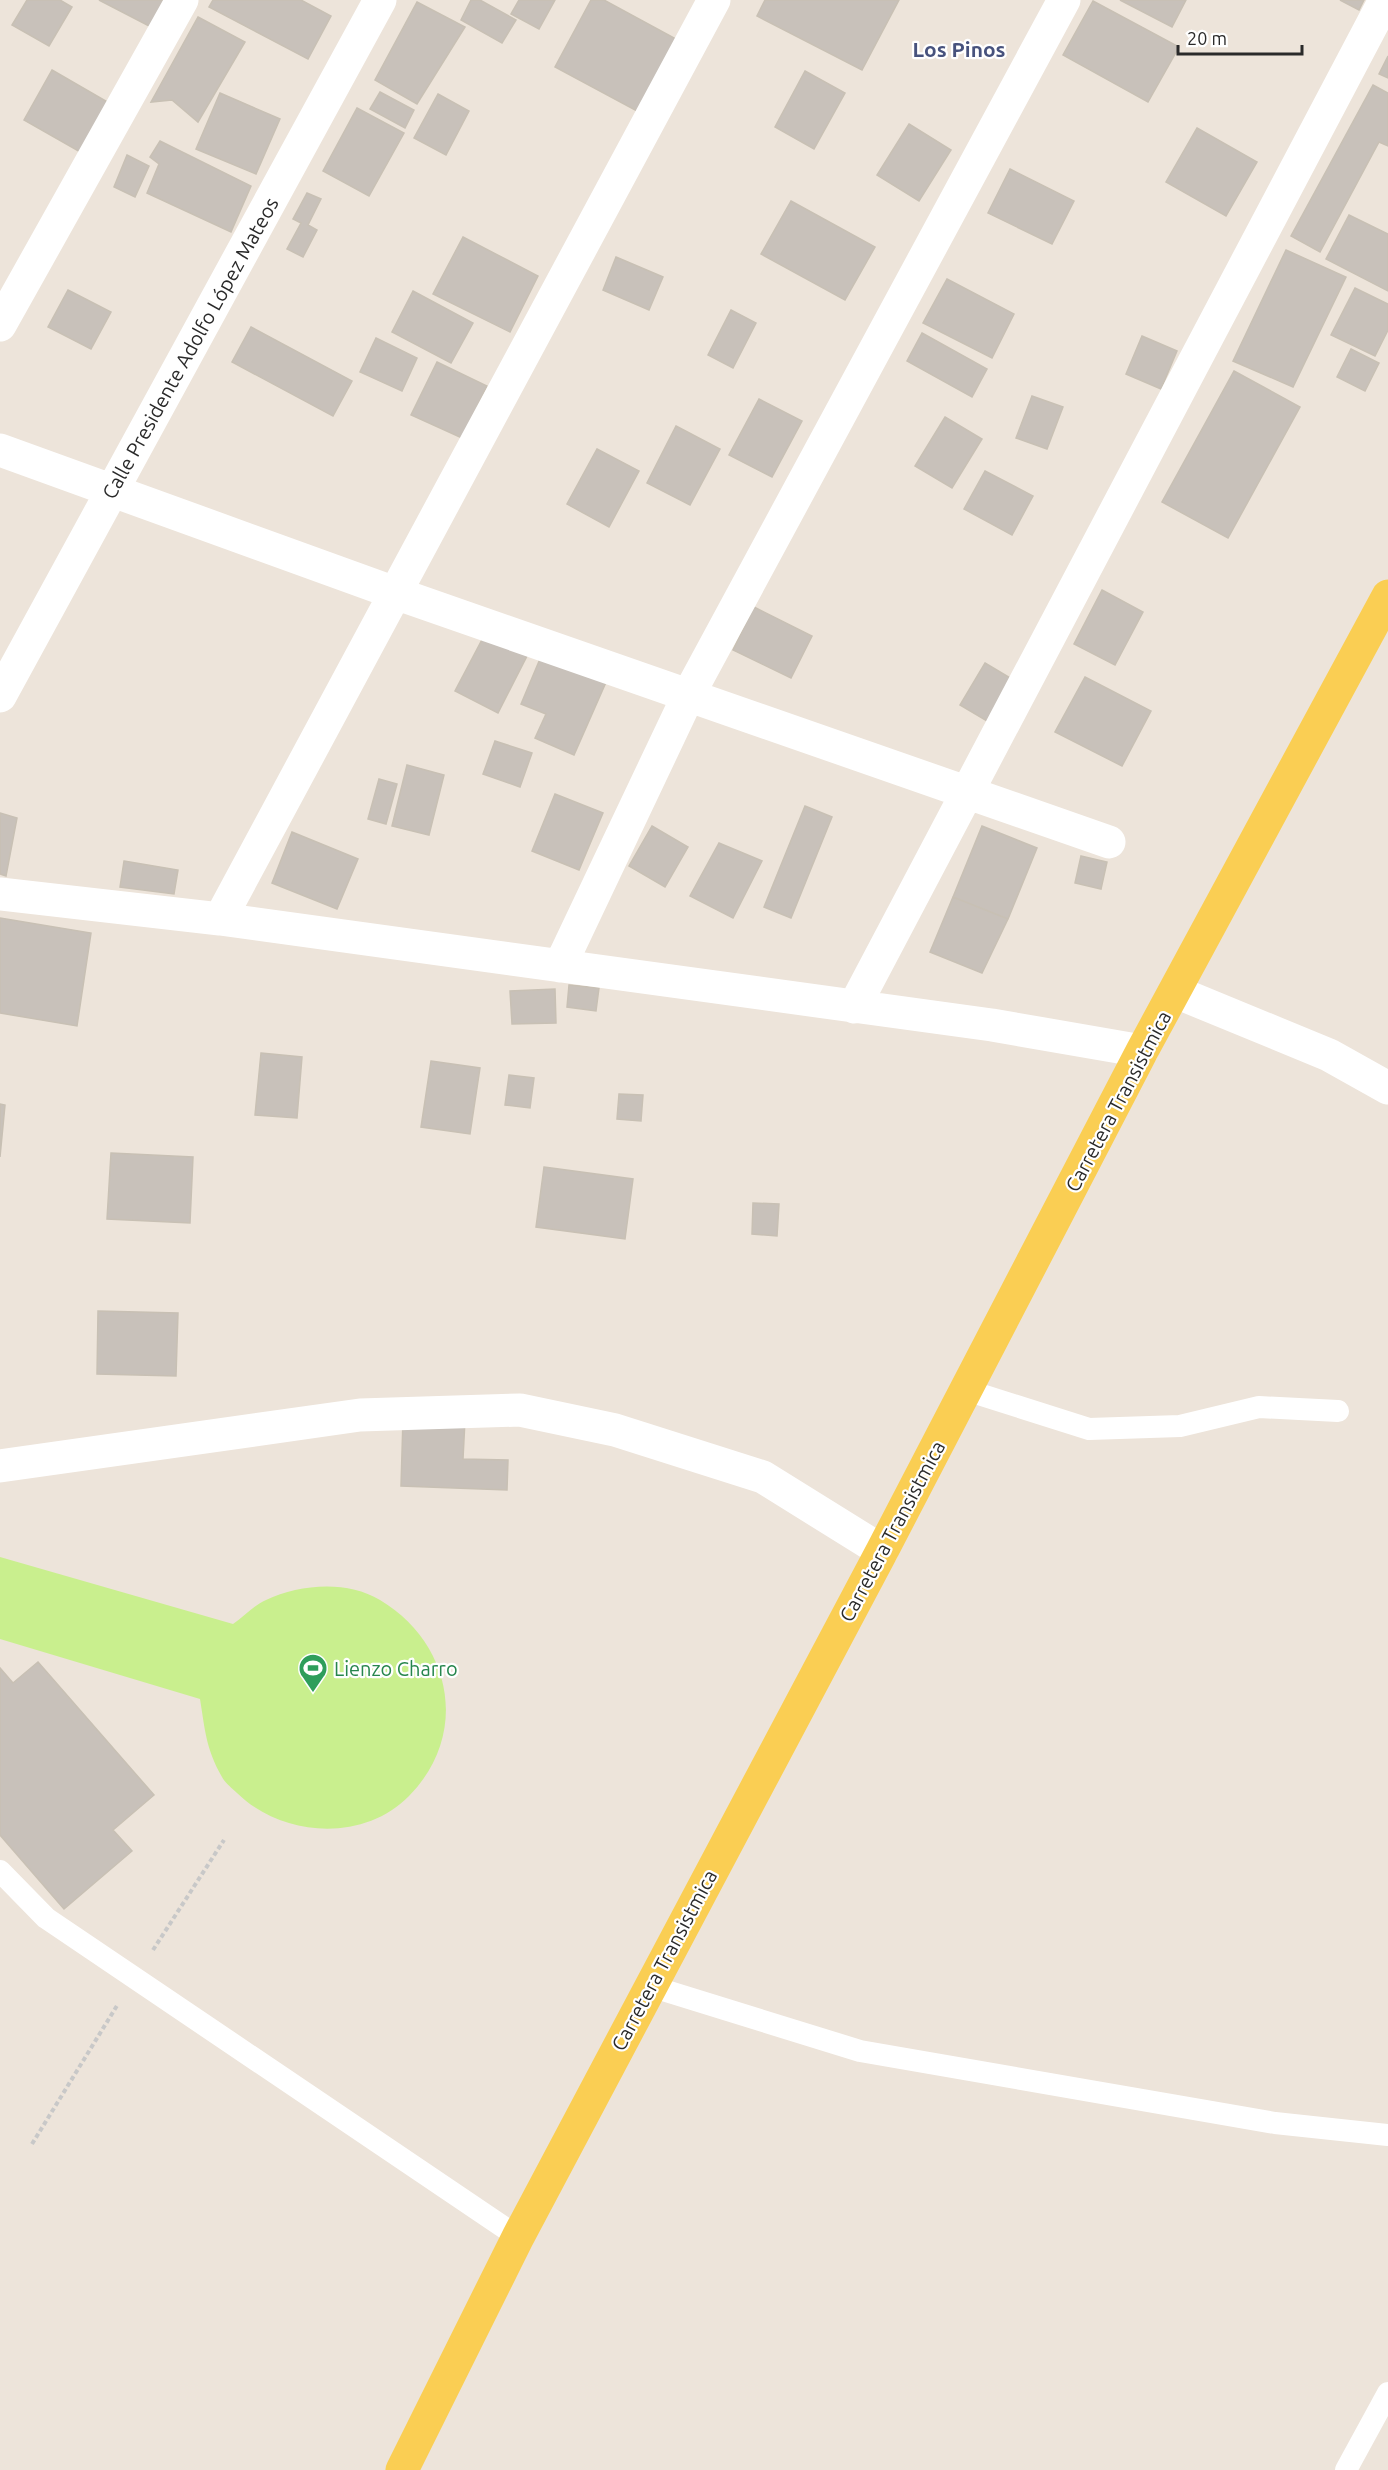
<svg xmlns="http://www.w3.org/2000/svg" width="1388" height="2470" font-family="Ubuntu,sans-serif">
  <rect width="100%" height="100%" fill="#ede4da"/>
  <!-- pitch -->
  <path fill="#c9ef8e" d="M0 1557 233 1624C244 1617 254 1605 266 1600 300 1584 347 1580 380 1600 452 1643 470 1734 409 1796 363 1843 282 1837 237 1793 232 1788 225 1783 222 1777 206 1749 205 1730 200 1699L0 1639Z"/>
  <!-- building -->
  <path fill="#c8c1ba" stroke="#c8c0b4" stroke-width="1.5" d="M27 0H60L72 7 49 46 12 25Z
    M99 0H166L151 27Z
    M213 0H301L331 16 308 59 209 7Z
    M471 0H480L516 20 502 43 461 20Z
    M519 0H555L539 29 511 14Z
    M591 0H604L676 39 637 111 555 67Z
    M765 0H899L862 70 757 16Z
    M1120 0H1186L1172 27Z
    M1340 0H1364L1359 10Z
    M1093 1 1179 47 1148 102 1063 55Z
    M417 2 465 27 417 104 375 80Z
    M198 17 245 42 198 122 172 100 151 102Z
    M1388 56V78L1379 74Z
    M52 70 111 104 82 153 24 120Z
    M805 71 845 93 814 149 775 127Z
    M1373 85 1388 93V146L1379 142 1320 252 1291 236Z
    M380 92 414 110 405 128 370 109Z
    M220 93 280 119 256 174 196 149Z
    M438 94 469 111 446 155 414 138Z
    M357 108 404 133 369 196 323 171Z
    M909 124 951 150 919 201 877 175Z
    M1197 128 1257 162 1226 216 1166 182Z
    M160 141 251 186 231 232 147 193 159 164 150 157Z
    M127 155 149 166 135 197 114 187Z
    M1010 169 1074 201 1052 244 988 213Z
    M307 193 321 199 308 225 317 230 303 257 287 249 301 223 293 219Z
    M791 201 875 247 845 300 761 254Z
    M1349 215 1388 234V291L1326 259Z
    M463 237 538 276 510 332 433 294Z
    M1286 250 1346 277 1293 387 1233 361Z
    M616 257 663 277 649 310 603 290Z
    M947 279 1014 314 992 358 923 323Z
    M1355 288 1388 304V330L1375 356 1331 335Z
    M68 290 111 312 91 349 48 327Z
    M413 291 473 323 451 363 392 332Z
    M731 310 756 323 733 368 708 355Z
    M251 327 352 381 333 416 232 362Z
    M922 333 987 369 972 397 907 361Z
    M1142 336 1177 351 1161 389 1126 374Z
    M376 338 417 358 402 391 360 372Z
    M1351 349 1379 363 1365 391 1337 377Z
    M437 362 487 386 462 438 411 415Z
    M1234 371 1300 407 1228 538 1162 502Z
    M1032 396 1063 407 1047 449 1016 438Z
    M759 399 802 421 772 477 729 455Z
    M945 417 982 439 952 488 915 466Z
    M676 426 720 449 690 505 647 483Z
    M597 449 639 471 609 527 567 504Z
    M985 471 1033 496 1012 535 964 509Z
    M1102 590 1143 612 1115 665 1074 644Z
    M754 607 812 636 791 678 733 650Z
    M485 634 527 656 498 713 455 691Z
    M540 659 607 680 574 755 535 738 546 714 521 704Z
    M985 663 1012 679 987 721 960 705Z
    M1085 677 1151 711 1122 766 1055 732Z
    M495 741 532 753 520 787 483 774Z
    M407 765 444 775 429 835 392 826Z
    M379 779 397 784 386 824 368 819Z
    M555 794 603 813 579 870 532 851Z
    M805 806 832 817 791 918 764 907Z
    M0 813 17 818 6 876 0 874Z
    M652 826 688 847 665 887 629 866Z
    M982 826 1037 848 1008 919 953 897Z
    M292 832 358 859 337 909 272 883Z
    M719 843 762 861 733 918 690 896Z
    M1081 856 1107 862 1101 889 1075 883Z
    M124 861 178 870 174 894 120 887Z
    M953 897 1008 919 982 973 930 952Z
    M0 918 91 933 77 1026 0 1013Z
    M569 985 599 988 596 1011 567 1007Z
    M555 989 556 1023 512 1024 510 991Z
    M261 1053 302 1057 297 1118 255 1115Z
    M431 1061 480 1068 470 1134 421 1127Z
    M509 1075 534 1078 530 1108 505 1105Z
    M619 1094 643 1095 641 1121 617 1119Z
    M0 1104 5 1105 0 1157Z
    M111 1153 193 1157 190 1223 107 1219Z
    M544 1167 633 1179 625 1239 536 1227Z
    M753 1203 779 1204 777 1236 752 1234Z
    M98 1311 178 1313 176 1376 97 1374Z
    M403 1419 465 1420 463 1459 508 1460 507 1490 401 1486Z
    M38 1662 154 1795 113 1830 132 1851 64 1909 0 1835V1668L13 1683Z"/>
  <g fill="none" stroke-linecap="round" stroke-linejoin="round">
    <!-- path -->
    <path stroke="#c8c8c8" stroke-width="4" stroke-dasharray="4.5 3" stroke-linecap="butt" d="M153 1950 224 1840
      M32 2144 118 2004"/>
    <!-- lane -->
    <path stroke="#fff" stroke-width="22" d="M966 1390 1089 1429 1180 1426 1259 1407 1338 1411
      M0 1871 46 1918 518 2237
      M650 1986 860 2051 1275 2123 1388 2135
      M1346 2470 1388 2393"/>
    <!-- street -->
    <path stroke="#fff" stroke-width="33" d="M0 325 182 0
      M0 450 395 593 1109 842
      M0 696 380 0
      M0 894 220 919 992 1025 1142 1051
      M220 919 714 0
      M560 966 689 694 1064 0
      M1176 992 1329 1055 1388 1088
      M854 1007 1385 0
      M0 1466 360 1415 520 1410 615 1430 763 1477 882 1551"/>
    <!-- primary -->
    <path stroke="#face53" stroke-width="33" d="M402 2470 518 2237 882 1551 1142 1051 1388 596"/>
  </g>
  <!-- icons -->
  <defs>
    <g id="stadium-pin" transform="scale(1.5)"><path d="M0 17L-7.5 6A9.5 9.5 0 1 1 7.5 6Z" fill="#2e9e5b" stroke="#fff"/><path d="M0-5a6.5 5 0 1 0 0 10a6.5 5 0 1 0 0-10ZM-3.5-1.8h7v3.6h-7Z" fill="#fff"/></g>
  </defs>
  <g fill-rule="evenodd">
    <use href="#stadium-pin" x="313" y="1668"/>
  </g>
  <g text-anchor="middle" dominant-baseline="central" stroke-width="4.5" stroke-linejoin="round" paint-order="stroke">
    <!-- street labels -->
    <g font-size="20" fill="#2a2a2a" stroke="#fff">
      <text transform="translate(190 348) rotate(-61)">Calle Presidente Adolfo López Mateos</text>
      <text transform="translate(1118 1101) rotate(-62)">Carretera Transistmica</text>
      <text transform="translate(892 1531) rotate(-62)">Carretera Transistmica</text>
      <text transform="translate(664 1960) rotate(-62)">Carretera Transistmica</text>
    </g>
    <!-- leisure labels -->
    <g font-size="20" fill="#27864d" stroke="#fff" text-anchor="start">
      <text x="334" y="1668">Lienzo Charro</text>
    </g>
    <!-- neighbourhood labels -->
    <g font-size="21" font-weight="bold" fill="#47527d" stroke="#fff">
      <text x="959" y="49">Los Pinos</text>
    </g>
  </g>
  <!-- scale -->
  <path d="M1178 45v9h124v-9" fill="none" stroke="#2a2a2a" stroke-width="3"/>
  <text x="1187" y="45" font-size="18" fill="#2a2a2a" stroke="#ffffff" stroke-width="4.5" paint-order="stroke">20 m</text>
</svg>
